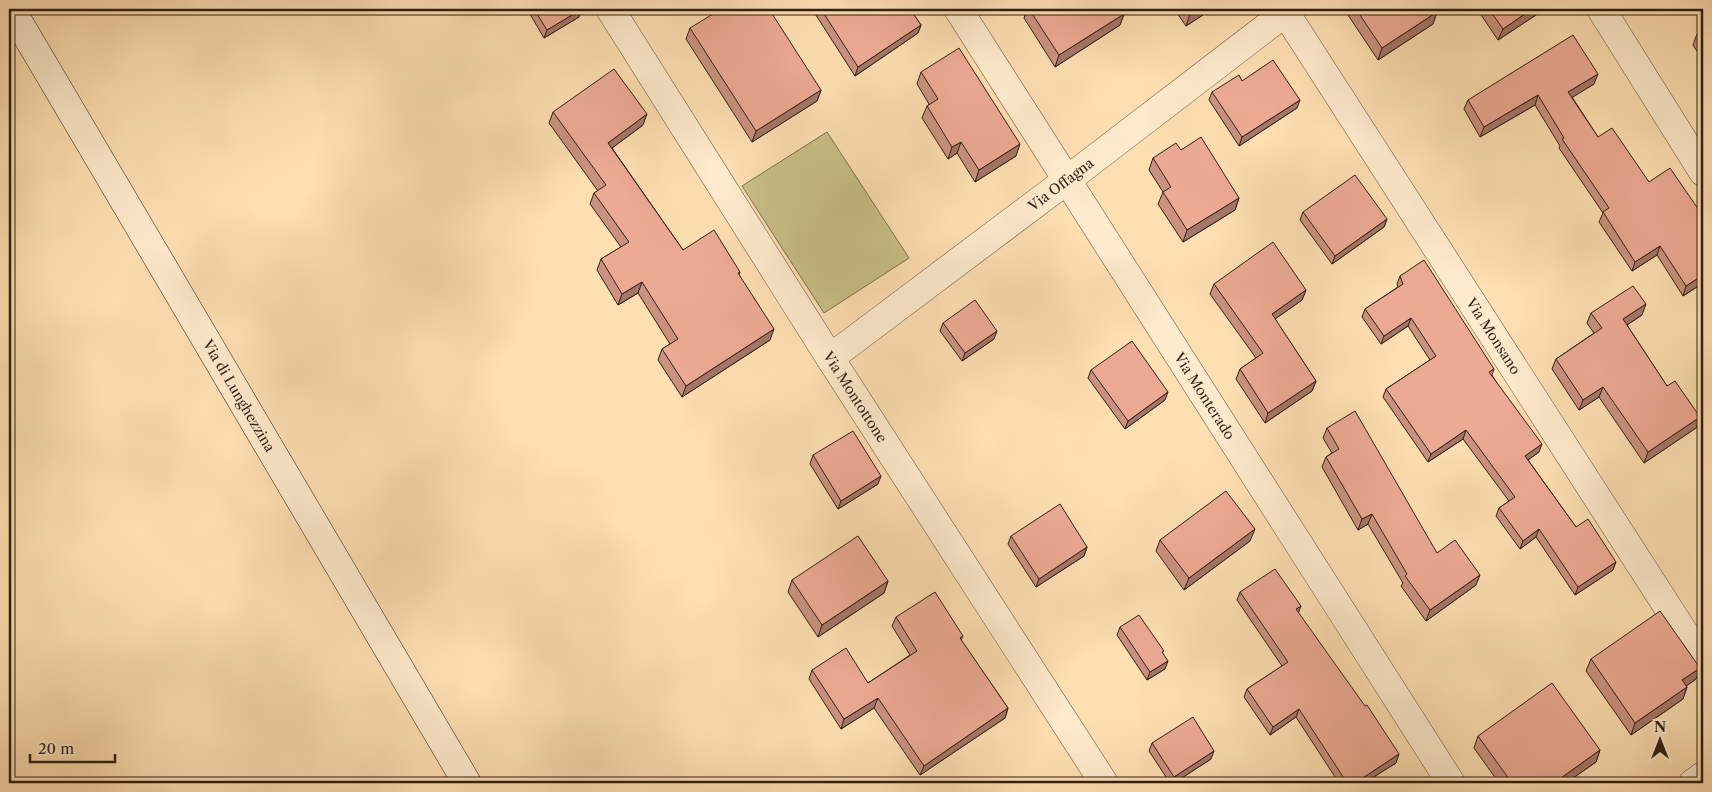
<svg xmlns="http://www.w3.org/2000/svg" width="1712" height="792" font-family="'Libre Caslon Text',serif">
  <rect width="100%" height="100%" fill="#fedfb1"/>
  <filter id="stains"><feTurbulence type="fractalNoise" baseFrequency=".004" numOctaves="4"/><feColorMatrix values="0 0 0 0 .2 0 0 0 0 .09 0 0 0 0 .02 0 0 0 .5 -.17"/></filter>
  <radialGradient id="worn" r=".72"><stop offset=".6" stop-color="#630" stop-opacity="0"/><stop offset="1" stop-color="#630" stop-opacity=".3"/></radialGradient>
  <!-- green -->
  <path fill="#c8bf86" stroke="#7c6e4e" d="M827 132 909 258 824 313 742 186Z"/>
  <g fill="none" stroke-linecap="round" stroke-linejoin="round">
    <!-- street casing -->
    <g stroke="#644e3c" stroke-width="29">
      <g id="street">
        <path id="s1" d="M610 9 830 358 1104 783"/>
        <path id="s2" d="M958 9 1451 783"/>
        <path id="s3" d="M1283 9 1703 662"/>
        <path d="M1601 9 1703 172"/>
        <path id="s4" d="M830 358 1067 180 1290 9"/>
        <path d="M1693 783 1703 776"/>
      </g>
    </g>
    <!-- secondary casing -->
    <g stroke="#311e15" stroke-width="29">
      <g id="secondary">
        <path id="s5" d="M11 9 467 783"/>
      </g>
    </g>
    <!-- street -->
    <use href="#street" stroke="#feeacc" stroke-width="28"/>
    <!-- secondary -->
    <use href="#secondary" stroke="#feeacc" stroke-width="28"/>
  </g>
  <!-- wall -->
  <path fill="#cb927f" stroke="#311e15" d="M527 9H582L579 17 544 38Z
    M812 9H910L921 25 918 33 855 76Z
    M1027 9H1121L1124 14 1120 25 1055 67 1024 18Z
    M1174 9H1212L1186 26Z
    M1344 9H1435L1437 12 1433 24 1378 60Z
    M1477 9H1541L1539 13 1498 40Z
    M690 28 821 90 817 101 752 142 686 39Z
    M1703 30V60L1693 45 1697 34Z
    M921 72 1016 156 975 182 957 153 948 159 922 118 927 106 929 104 917 84Z
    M1242 81 1297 108 1239 146 1209 100 1212 92Z
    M1594 84 1572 97 1598 137 1703 283 1683 296 1657 255 1632 271 1599 222 1603 213 1559 148 1560 146 1535 105 1480 137 1464 109 1468 100Z
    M553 112 643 125 612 148 683 250 740 272 739 275 770 340 682 397 658 360 662 349 670 344 638 293 618 305 597 270 601 259 621 247 590 204 594 193 598 191 549 123Z
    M1181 150 1239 198 1235 210 1183 242 1158 204 1163 192 1149 170 1153 158Z
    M1303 212 1387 219 1384 227 1332 264 1300 220Z
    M1400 276 1494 369 1492 375 1539 452 1528 460 1576 527 1613 570 1575 595 1536 537 1520 549 1496 516 1499 508 1509 501 1463 439 1428 462 1383 397 1386 389 1430 360 1408 326 1381 344 1362 317 1365 309 1398 287 1397 284Z
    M1214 284 1306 290 1302 300 1275 319 1316 381 1312 391 1265 423 1236 379 1240 369 1256 358 1210 294Z
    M1591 313 1642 315 1627 325 1667 386 1700 417 1696 428 1644 463 1599 397 1579 410 1552 369 1556 359 1594 333 1587 323Z
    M943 323 994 339 962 361 940 331Z
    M1091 370 1165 400 1125 429 1088 378Z
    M1327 428 1437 553 1476 585 1426 621 1401 586 1403 583 1368 524 1358 530 1322 467 1326 457 1332 453 1323 438Z
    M813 455 878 484 838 509 810 464Z
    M1011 536 1087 547 1084 556 1036 587 1008 544Z
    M1160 540 1250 541 1184 590 1156 551Z
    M792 580 888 581 884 593 818 637 788 592Z
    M1240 592 1298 613 1396 763 1364 783H1339L1296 717 1270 735 1244 697 1247 689 1282 666 1237 600Z
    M896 617 963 636 961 640 1008 708 1005 718 920 775 874 708 841 729 809 679 812 670 868 683 910 655 892 626Z
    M1120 627 1163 653 1165 669 1147 680 1117 635Z
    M1591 659 1700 668 1696 679 1686 686 1687 687 1683 699 1631 735 1586 671Z
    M1478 736 1600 750 1596 762 1566 783H1499L1474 748Z
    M1152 743 1211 759 1174 783H1170L1149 751Z"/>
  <!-- shaded-wall -->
  <path fill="#a57768" stroke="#311e15" d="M582 9 579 17 544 38 547 30Z
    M1198 9H1212L1186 26 1190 14Z
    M1532 9H1541L1539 13 1498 40 1503 29Z
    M1437 12 1433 24 1378 60 1382 48Z
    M1124 14 1120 25 1055 67 1059 55Z
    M921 25 918 33 855 76 858 67Z
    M1598 74 1594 84 1565 102 1568 92Z
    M821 90 817 101 752 142 756 131Z
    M1538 95 1535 105 1480 137 1484 127Z
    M1300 100 1297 108 1239 146 1242 137Z
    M647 114 643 125 604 154 608 143Z
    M961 142 957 153 948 159 952 147Z
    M1020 144 1016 156 975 182 979 170Z
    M1239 198 1235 210 1183 242 1187 230Z
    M1387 219 1384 227 1332 264 1335 256Z
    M1660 246 1657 255 1632 271 1635 262Z
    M1703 275V283L1683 296 1686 286Z
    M642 282 638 293 618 305 622 294Z
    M1306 290 1302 300 1268 324 1272 314Z
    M1646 304 1642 315 1619 330 1623 319Z
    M1411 318 1408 326 1381 344 1384 336Z
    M774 329 770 340 682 397 686 386Z
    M997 331 994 339 962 361 965 353Z
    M1316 381 1312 391 1265 423 1268 413Z
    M1603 387 1599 397 1579 410 1583 400Z
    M1168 392 1165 400 1125 429 1128 421Z
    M1700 417 1696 428 1644 463 1648 452Z
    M1466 430 1463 439 1428 462 1431 454Z
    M1542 444 1539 452 1522 464 1525 456Z
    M881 476 878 484 838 509 841 501Z
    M1372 514 1368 524 1358 530 1362 519Z
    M1255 529 1250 541 1184 590 1189 578Z
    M1539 529 1536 537 1520 549 1523 541Z
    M1087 547 1084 556 1036 587 1039 579Z
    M1616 562 1613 570 1575 595 1578 587Z
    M1480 575 1476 585 1426 621 1430 610Z
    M888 581 884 593 818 637 822 625Z
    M1301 606 1298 614 1296 609Z
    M1168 661 1165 669 1147 680 1150 672Z
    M1700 668 1696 679 1678 692 1682 680Z
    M1687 687 1683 699 1631 735 1635 723Z
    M878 698 874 708 841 729 844 719Z
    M1008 708 1005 718 920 775 924 766Z
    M1299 709 1296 717 1270 735 1273 727Z
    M1600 750 1596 762 1566 783H1554Z
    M1214 751 1211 759 1174 783H1171L1174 777Z
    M1399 754 1396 763 1364 783H1355Z"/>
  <!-- building -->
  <path fill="#ecaa94" stroke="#311e15" d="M534 9H582L547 30Z
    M721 9H769L821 90 756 131 690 28Z
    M821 9H910L921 25 858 67Z
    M1029 9H1121L1124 14 1059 55Z
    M1186 9H1198L1190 14Z
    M1356 9H1435L1437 12 1382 48Z
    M1489 9H1532L1503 29Z
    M1703 30V43L1697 34Z
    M1573 35 1598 74 1568 92 1598 137 1612 128 1649 182 1670 168 1703 216V275L1686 286 1660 246 1635 262 1603 212 1609 208 1562 139 1564 138 1538 95 1484 127 1468 100Z
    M959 48 1020 144 979 170 961 142 952 147 927 106 938 99 921 72Z
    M1273 60 1300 100 1242 137 1212 92 1239 75 1242 81Z
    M614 69 647 114 608 143 683 250 714 230 740 272 738 273 774 329 686 386 662 349 678 339 642 282 622 294 601 259 629 242 594 193 606 185 553 112Z
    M1201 137 1239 198 1187 230 1163 192 1171 187 1153 158 1176 143 1181 150Z
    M1355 175 1387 219 1335 256 1303 212Z
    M1273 242 1306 290 1272 314 1316 381 1268 413 1240 369 1263 353 1214 284Z
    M1424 260 1494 369 1489 372 1542 444 1525 456 1576 527 1588 519 1616 562 1578 587 1539 529 1523 541 1499 508 1515 497 1466 430 1431 454 1386 389 1436 356 1411 318 1384 336 1365 309 1403 284 1400 276Z
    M1633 286 1646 304 1623 319 1667 386 1675 381 1700 417 1648 452 1603 387 1583 400 1556 359 1602 328 1591 313Z
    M975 300 997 331 965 353 943 323Z
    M1132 341 1168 392 1128 421 1091 370Z
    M1355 411 1437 553 1455 540 1480 575 1430 610 1405 576 1407 574 1372 514 1362 519 1326 457 1339 449 1327 428Z
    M853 431 881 476 841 501 813 455Z
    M1226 491 1255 529 1189 578 1160 540Z
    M1060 504 1087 547 1039 579 1011 536Z
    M858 536 888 581 822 625 792 580Z
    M1275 569 1301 606 1296 609 1365 706 1367 705 1399 754 1355 783H1347L1299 709 1273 727 1247 689 1288 662 1240 592Z
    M935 592 963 636 960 638 1008 708 924 766 878 698 844 719 812 670 846 648 868 683 917 651 896 617Z
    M1660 611 1700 668 1682 680 1687 687 1635 723 1591 659Z
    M1139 615 1164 651 1162 652 1168 661 1150 672 1120 627Z
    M1552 683 1600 750 1554 783H1512L1478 736Z
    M1193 717 1214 751 1174 777 1152 743Z"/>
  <g text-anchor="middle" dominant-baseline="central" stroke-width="4.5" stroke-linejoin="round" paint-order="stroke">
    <!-- street labels -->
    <g font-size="14" fill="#311e15" stroke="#feeacc">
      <text stroke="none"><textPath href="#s4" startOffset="289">Via Offagna</textPath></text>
      <text stroke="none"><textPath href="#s3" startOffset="389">Via Monsano</textPath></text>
      <text stroke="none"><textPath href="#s5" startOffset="449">Via di Lunghezzina</textPath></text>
      <text stroke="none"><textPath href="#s2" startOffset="459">Via Monterado</textPath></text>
      <text stroke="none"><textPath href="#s1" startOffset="459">Via Montottone</textPath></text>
    </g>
  </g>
  <!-- margin -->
  <rect width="1712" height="792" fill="none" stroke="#fedfb1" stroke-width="30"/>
  <rect x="10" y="10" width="1692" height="772" fill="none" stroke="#311e15" stroke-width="2.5"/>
  <rect x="15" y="15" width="1682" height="762" fill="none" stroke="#311e15"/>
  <!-- north arrow -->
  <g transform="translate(1660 740)" stroke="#feeacc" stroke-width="4" paint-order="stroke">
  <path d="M0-4L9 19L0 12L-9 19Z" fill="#311e15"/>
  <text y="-8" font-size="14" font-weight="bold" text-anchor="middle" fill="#311e15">N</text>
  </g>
  <!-- scale -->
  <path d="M30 754v8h85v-8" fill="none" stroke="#311e15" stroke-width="2.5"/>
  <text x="38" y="754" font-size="15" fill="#311e15" stroke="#feeacc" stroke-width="4" paint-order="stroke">20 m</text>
  <rect width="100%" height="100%" filter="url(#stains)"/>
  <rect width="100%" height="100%" fill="url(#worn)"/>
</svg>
